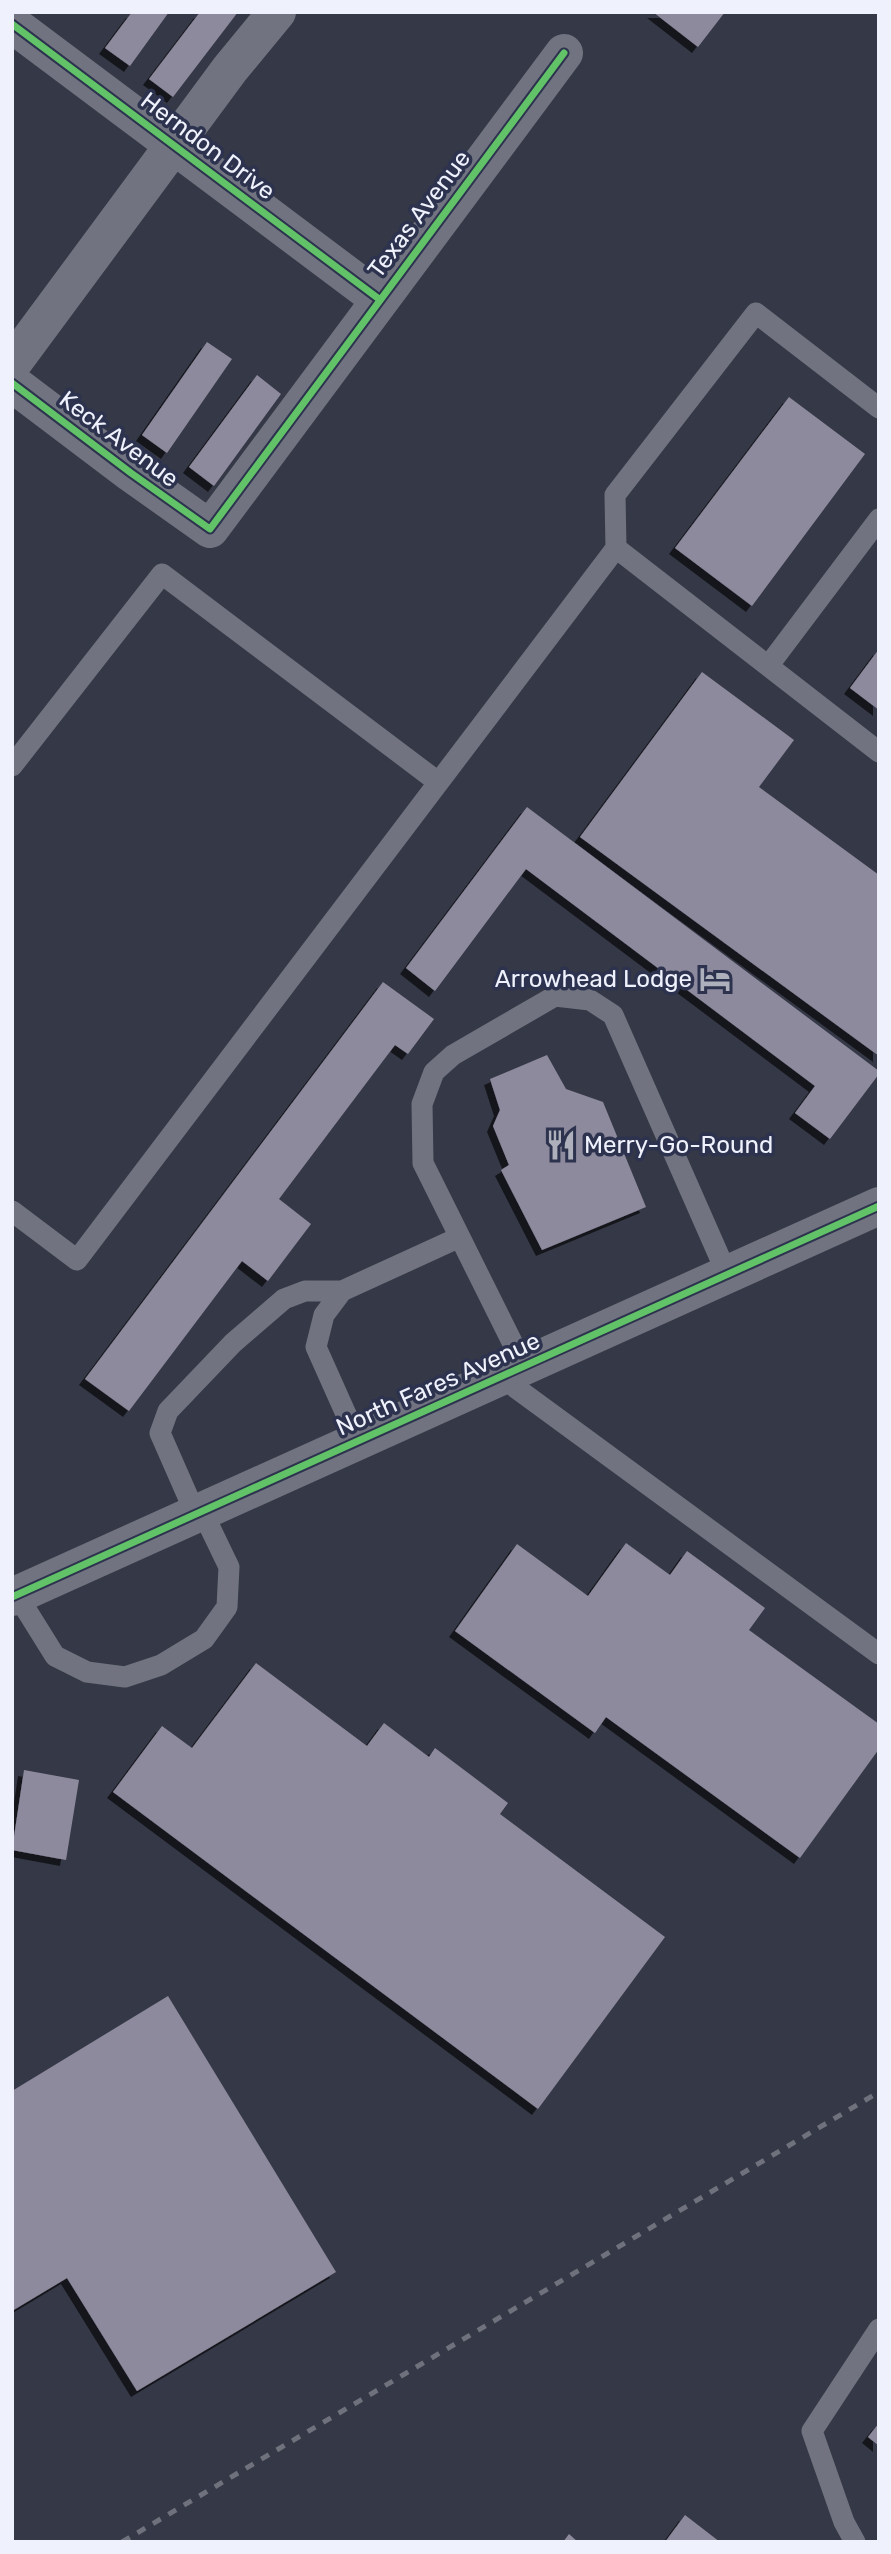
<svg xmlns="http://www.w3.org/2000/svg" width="891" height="2554" font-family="Rubik,sans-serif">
  <defs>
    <filter id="shadow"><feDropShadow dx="-6" dy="6" stdDeviation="0" flood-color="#0009"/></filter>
  </defs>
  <rect width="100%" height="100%" fill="#353846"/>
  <!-- building -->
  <path fill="#8e8a9e" filter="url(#shadow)" d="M132 12H169L130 66 105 48Z
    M200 12H238L173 97 149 79Z
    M653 12H725L698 47Z
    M207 342 232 359 167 453 142 435Z
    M257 375 281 394 214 486 189 467Z
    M789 397 865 454 752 606 675 548Z
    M879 649V710L850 688Z
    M702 672 794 740 759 787 879 875V1056L580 837Z
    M527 807 879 1071V1074L830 1139 795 1113 815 1086 526 869 435 991 406 968Z
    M383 982 434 1019 408 1054 395 1045 279 1199 311 1224 268 1281 242 1261 129 1411 85 1379Z
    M547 1055 566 1089 603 1102 646 1207 542 1250 501 1170 509 1165 493 1126 500 1110 490 1079Z
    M626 1543 670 1575 687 1551 765 1608 749 1630 879 1724V1749L800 1858 606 1717 595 1733 455 1631 517 1544 588 1596Z
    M256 1663 367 1746 384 1723 429 1757 435 1748 508 1803 500 1814 665 1937 538 2109 113 1792 162 1726 192 1748Z
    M24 1770 79 1780 66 1860 12 1850Z
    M168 1996 336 2272 137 2391 67 2278 12 2311V2091Z
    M879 2423V2446L868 2437Z
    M685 2515 720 2542H665Z
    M569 2534 578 2542H563Z"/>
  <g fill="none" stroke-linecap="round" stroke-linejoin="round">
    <!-- service -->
    <path stroke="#717480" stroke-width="21" d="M616 548 615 495 756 313 879 408
      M769 665 879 519
      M12 766 162 574 438 782
      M12 1211 77 1260 616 548 879 752
      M524 1366 423 1163 422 1104 434 1072 453 1055 555 996 590 1000 613 1015 727 1274
      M501 1377 879 1654
      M358 1441 316 1347 324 1315 342 1291 460 1237
      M196 1515 160 1433 168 1411 233 1343 284 1299 305 1291H342
      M17 1595 55 1656 87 1672 125 1677 161 1665 204 1639 227 1607 229 1567 202 1511
      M855 2542 844 2522 812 2431 879 2329"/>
    <!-- minor -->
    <path stroke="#717480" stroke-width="38" d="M12 24 379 299
      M12 364 230 69 277 12
      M12 383 131 473 210 529 564 53"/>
    <!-- tertiary -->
    <path stroke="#717480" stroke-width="38" d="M12 1597 879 1206"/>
    <!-- rail -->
    <path stroke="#6f727c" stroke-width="5" stroke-dasharray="9 9" stroke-linecap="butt" d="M122 2542 879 2092"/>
    <!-- cycleway casing -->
    <g stroke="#2d334e" stroke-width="11">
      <path id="cycleway" d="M12 24 379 299
        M12 383 131 473 210 529 564 53
        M12 1597 879 1206"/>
    </g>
    <!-- cycleway -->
    <use href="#cycleway" stroke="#61c268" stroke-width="7"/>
  </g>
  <!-- icons -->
  <defs>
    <g id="hotel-bare" transform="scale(2.415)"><path d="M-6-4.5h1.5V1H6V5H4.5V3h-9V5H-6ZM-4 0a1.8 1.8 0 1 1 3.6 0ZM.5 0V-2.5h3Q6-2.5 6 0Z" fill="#aeb1bc" stroke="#2d334e" stroke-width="2.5" paint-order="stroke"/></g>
    <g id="restaurant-bare" transform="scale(2.415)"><path d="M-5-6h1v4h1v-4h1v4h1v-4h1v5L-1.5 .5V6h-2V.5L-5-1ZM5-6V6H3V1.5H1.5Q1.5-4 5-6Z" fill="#aeb1bc" stroke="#2d334e" stroke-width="2.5" paint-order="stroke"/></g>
  </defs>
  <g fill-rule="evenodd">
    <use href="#hotel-bare" x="715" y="979"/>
    <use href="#restaurant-bare" x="561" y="1145"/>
  </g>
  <g text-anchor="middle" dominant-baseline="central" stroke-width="7" stroke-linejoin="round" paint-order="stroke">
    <!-- street labels -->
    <g font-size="24" fill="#eff2fc" stroke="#2d334e">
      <text transform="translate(208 146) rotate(37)">Herndon Drive</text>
      <text transform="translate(419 214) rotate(-53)">Texas Avenue</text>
      <text transform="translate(119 439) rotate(37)">Keck Avenue</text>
      <text transform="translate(438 1384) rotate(-24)">North Fares Avenue</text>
    </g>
    <!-- poi labels -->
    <g font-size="24" fill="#eff2fc" stroke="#2d334e" text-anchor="end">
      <text x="692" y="979">Arrowhead Lodge</text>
      <text x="584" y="1145" text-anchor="start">Merry-Go-Round</text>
    </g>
  </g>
  <!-- border -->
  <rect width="891" height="2554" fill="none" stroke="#eff2fc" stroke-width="28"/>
</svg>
